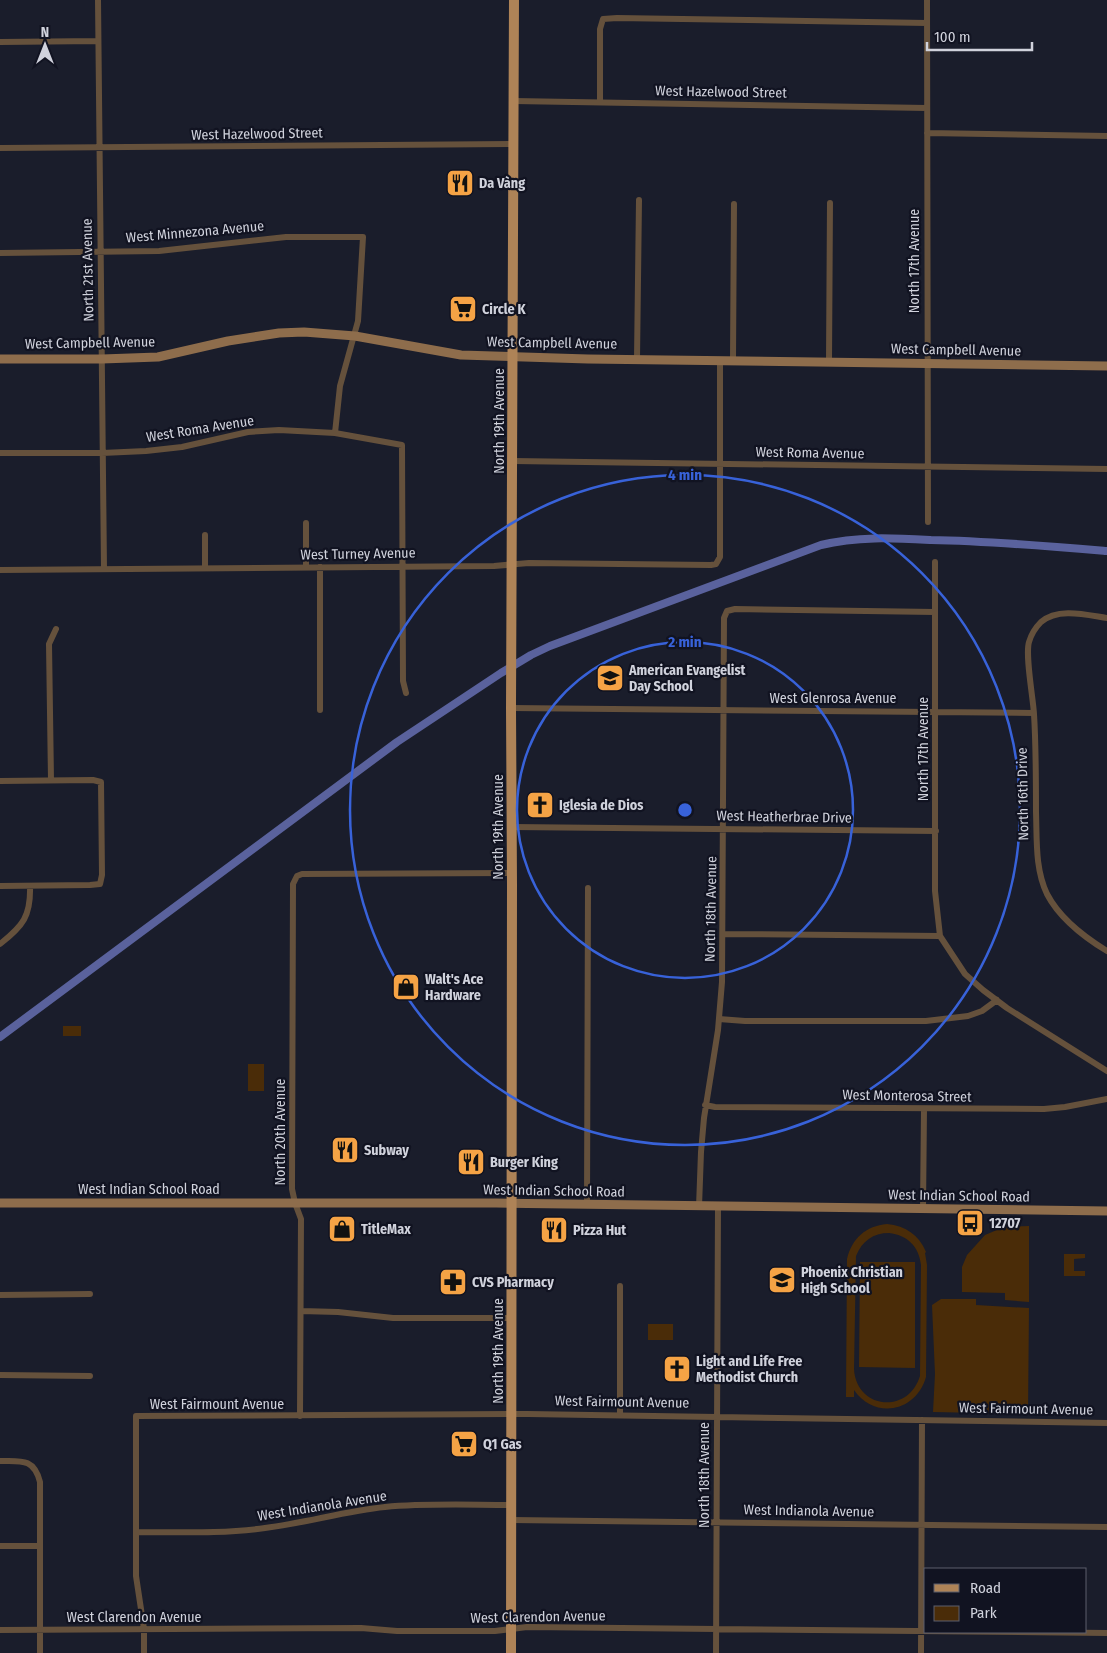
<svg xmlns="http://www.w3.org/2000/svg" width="1107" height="1653" font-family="'Fira Sans Condensed',sans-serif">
  <rect width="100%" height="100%" fill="#1a1d2b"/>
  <!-- green -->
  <path fill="#4a2c08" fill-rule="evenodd" d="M63 1026H81V1036H63Z
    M248 1064H264V1091H248Z
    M887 1224C906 1226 919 1235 926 1252L925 1253 927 1265 926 1377C916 1412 875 1420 854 1390V1397H846L847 1259C852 1238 866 1226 887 1224ZM889 1233C907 1235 919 1246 921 1265L920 1376C908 1415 856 1409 854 1369L856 1256C862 1241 873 1233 889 1233Z
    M1029 1226V1302L1005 1300V1293L962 1292V1267L967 1255 985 1235 1004 1227Z
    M1064 1254H1085V1258L1074 1259V1271H1085V1276H1064Z
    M860 1262H915V1368L859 1367Z
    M941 1299H976V1305L1029 1308 1028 1414 933 1412 935 1374 932 1305Z
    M648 1324H673V1340H648Z"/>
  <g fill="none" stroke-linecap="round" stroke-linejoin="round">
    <!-- canal -->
    <path stroke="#5a629d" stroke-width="8" d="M0 1037 397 742 501 673 531 655 550 646 821 545C857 536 893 538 931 540 990 541 1048 546 1107 551"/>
    <!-- street -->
    <path stroke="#65513c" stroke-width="6" d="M98 0 104 569
      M927 0 928 522
      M0 42 98 41
      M514 101 927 108
      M600 102V29L603 19 617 18 927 23
      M927 133 1107 136
      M0 148 514 144
      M0 253 159 251 286 237H363L358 321 340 386 335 433
      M637 359 639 200
      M733 360 734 204
      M829 362 830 203
      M0 453H102L146 451 182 447 248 432 279 430 335 433 402 445 403 681 406 693
      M513 461 1107 469
      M306 523V567
      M205 535V567
      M935 562V891L940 936 965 974 983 990 1007 1008 1107 1071
      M320 567V710
      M0 570 494 566 529 563 711 565 716 564 720 557V360
      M1107 618C1087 615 1058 607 1041 622 1036 627 1031 635 1029 642 1025 655 1033 697 1034 714 1036 746 1036 779 1036 812 1037 840 1035 869 1047 894 1060 919 1084 937 1107 951
      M511 708 1034 713
      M51 780 49 644 56 629
      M0 781 93 780 101 782 102 875 100 884 90 885 0 886
      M512 827 936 831
      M724 934 940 936
      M0 944C23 926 31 916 30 886
      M719 1019 745 1021H926L968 1016 982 1011 997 1000
      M705 1105 715 1107 1044 1109 1065 1107 1107 1099
      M587 1205 588 888
      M699 1207 701 1152 704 1118 718 1030 722 982 724 618 727 611 735 609 935 612
      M923 1209 924 1109
      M620 1286V1415
      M0 1295 90 1294
      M301 1311 338 1312 393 1318H511
      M0 1375 90 1376
      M300 1416 301 1219 295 1203 292 1189 293 884 297 876 302 874 512 873
      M0 1461C21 1461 34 1458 40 1482V1653
      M511 1520 1107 1527
      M136 1532C179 1532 223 1534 265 1528 306 1523 345 1511 385 1507 427 1503 469 1505 511 1505
      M0 1546H39
      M0 1630 361 1628 397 1631H495L527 1627 1107 1633
      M144 1653V1629L136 1576V1416L528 1414 1107 1423
      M716 1653 718 1207
      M921 1653 922 1420"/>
    <!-- secondary -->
    <path stroke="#8e6d4c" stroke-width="9" d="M0 359H102L158 357 228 341 279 333 304 332 355 336 461 355 588 359 1107 366
      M0 1203H496L1107 1211"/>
    <!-- primary -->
    <path stroke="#ae8357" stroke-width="10" d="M511 1653 512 884 511 708 514 0"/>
  </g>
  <!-- distance rings -->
  <g fill="none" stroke="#3862d9" stroke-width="2.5">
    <circle cx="685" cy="810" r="168"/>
    <circle cx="685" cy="810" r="335"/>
  </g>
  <!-- icons -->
  <defs>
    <g id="restaurant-square" transform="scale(1.4375)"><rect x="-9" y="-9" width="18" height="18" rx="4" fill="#f5a345" stroke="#111321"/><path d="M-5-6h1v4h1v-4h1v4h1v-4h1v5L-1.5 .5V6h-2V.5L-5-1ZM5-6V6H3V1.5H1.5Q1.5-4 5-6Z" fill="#111"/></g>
    <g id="supermarket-square" transform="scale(1.4375)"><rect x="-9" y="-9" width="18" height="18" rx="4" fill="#f5a345" stroke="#111321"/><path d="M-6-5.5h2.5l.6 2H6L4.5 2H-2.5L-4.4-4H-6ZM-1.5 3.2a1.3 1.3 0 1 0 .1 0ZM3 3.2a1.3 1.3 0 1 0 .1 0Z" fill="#111"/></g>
    <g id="school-square" transform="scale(1.4375)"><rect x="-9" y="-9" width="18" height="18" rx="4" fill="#f5a345" stroke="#111321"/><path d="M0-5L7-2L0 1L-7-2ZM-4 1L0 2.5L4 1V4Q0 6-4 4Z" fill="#111"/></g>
    <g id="church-square" transform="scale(1.4375)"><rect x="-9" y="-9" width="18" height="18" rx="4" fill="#f5a345" stroke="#111321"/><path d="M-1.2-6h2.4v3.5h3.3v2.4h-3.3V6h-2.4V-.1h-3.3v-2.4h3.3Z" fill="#111"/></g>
    <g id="shop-square" transform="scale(1.4375)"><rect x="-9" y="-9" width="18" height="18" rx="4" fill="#f5a345" stroke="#111321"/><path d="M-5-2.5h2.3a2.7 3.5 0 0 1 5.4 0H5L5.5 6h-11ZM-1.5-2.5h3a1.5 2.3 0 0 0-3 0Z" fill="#111"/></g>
    <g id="bus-square" transform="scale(1.4375)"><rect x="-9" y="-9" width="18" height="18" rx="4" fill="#f5a345" stroke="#111321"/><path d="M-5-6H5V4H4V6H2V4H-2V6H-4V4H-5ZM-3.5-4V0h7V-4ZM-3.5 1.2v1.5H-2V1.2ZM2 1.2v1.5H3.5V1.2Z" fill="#111"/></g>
    <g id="pharmacy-square" transform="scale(1.4375)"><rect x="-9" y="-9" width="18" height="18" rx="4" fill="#f5a345" stroke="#111321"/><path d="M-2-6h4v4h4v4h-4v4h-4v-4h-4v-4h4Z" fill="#111"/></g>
  </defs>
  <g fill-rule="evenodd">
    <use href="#restaurant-square" x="460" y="183"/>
    <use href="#supermarket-square" x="463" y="309"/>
    <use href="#school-square" x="610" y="678"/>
    <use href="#church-square" x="540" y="805"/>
    <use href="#shop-square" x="406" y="987"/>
    <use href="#restaurant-square" x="345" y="1150"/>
    <use href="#restaurant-square" x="471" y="1162"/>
    <use href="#bus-square" x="970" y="1223"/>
    <use href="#shop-square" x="342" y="1229"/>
    <use href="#restaurant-square" x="554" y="1230"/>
    <use href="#school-square" x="782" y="1280"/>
    <use href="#pharmacy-square" x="453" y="1282"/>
    <use href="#church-square" x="677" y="1369"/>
    <use href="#supermarket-square" x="464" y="1444"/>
  </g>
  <g text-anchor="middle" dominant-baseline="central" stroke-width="4.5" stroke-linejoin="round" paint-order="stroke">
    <!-- street labels -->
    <g font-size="14" fill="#d0d2dc" stroke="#111321">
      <text transform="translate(721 92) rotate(1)">West Hazelwood Street</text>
      <text transform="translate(257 134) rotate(-1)">West Hazelwood Street</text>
      <text transform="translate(195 232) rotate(-5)">West Minnezona Avenue</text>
      <text transform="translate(914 261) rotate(-90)">North 17th Avenue</text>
      <text transform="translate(88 270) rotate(-91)">North 21st Avenue</text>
      <text transform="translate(90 343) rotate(-1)">West Campbell Avenue</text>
      <text transform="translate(552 343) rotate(1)">West Campbell Avenue</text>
      <text transform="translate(956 350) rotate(1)">West Campbell Avenue</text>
      <text transform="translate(499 421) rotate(-90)">North 19th Avenue</text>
      <text transform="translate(200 429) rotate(-9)">West Roma Avenue</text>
      <text transform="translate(810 453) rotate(1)">West Roma Avenue</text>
      <text transform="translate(358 554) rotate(-1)">West Turney Avenue</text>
      <text x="833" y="698">West Glenrosa Avenue</text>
      <text transform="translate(923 749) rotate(-90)">North 17th Avenue</text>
      <text transform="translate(1023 794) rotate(-91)">North 16th Drive</text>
      <text transform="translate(784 817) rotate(1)">West Heatherbrae Drive</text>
      <text transform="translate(498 827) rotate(-90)">North 19th Avenue</text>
      <text transform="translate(711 909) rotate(-89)">North 18th Avenue</text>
      <text transform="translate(907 1096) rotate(1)">West Monterosa Street</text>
      <text transform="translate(280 1132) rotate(-90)">North 20th Avenue</text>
      <text x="149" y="1189">West Indian School Road</text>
      <text transform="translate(554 1191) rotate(1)">West Indian School Road</text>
      <text transform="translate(959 1196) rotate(1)">West Indian School Road</text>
      <text transform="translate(498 1351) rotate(-90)">North 19th Avenue</text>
      <text transform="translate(622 1402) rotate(1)">West Fairmount Avenue</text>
      <text x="217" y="1404">West Fairmount Avenue</text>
      <text transform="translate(1026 1409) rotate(1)">West Fairmount Avenue</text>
      <text transform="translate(704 1475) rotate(-90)">North 18th Avenue</text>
      <text transform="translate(322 1506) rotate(-9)">West Indianola Avenue</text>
      <text transform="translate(809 1511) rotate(1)">West Indianola Avenue</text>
      <text x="134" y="1617">West Clarendon Avenue</text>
      <text transform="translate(538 1617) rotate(-1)">West Clarendon Avenue</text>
    </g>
    <!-- poi labels -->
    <g font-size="14" font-weight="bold" fill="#d0d2dc" stroke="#111321" text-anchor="start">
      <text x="479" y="183">Da Vàng</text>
      <text x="482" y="309">Circle K</text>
      <text x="629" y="670">American Evangelist<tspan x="629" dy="16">Day School</tspan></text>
      <text x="559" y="805">Iglesia de Dios</text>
      <text x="425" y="979">Walt's Ace<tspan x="425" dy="16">Hardware</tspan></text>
      <text x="364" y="1150">Subway</text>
      <text x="490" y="1162">Burger King</text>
      <text x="989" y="1223">12707</text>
      <text x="361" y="1229">TitleMax</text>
      <text x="573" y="1230">Pizza Hut</text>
      <text x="801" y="1272">Phoenix Christian<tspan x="801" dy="16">High School</tspan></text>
      <text x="472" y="1282">CVS Pharmacy</text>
      <text x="696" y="1361">Light and Life Free<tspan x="696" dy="16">Methodist Church</tspan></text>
      <text x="483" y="1444">Q1 Gas</text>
    </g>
  </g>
  <circle cx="685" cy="810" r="8" fill="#3862d9" stroke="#111321" stroke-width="2.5"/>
  <g font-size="15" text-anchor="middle" font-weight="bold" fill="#3862d9" stroke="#111321" stroke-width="4.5" stroke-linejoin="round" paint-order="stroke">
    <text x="685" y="480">4 min</text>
    <text x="685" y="647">2 min</text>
  </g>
  <!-- legend -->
  <rect x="924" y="1568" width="162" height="65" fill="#111321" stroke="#5d5f6c"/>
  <rect x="934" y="1584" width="25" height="8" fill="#ae8357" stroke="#5d5f6c"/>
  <text x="970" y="1593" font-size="15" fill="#d0d2dc">Road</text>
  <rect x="934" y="1606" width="25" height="15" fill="#4a2c08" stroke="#5d5f6c"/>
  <text x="970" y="1618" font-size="15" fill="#d0d2dc">Park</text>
  <!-- north arrow -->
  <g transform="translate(45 45)" stroke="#111321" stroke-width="4" paint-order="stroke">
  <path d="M0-4L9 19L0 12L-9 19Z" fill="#d0d2dc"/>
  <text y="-8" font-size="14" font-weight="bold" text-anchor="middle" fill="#d0d2dc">N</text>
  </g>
  <!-- scale -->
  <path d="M927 42v8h105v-8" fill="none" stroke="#d0d2dc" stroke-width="2.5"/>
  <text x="934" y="42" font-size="15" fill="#d0d2dc" stroke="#111321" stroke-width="4" paint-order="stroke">100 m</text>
</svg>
